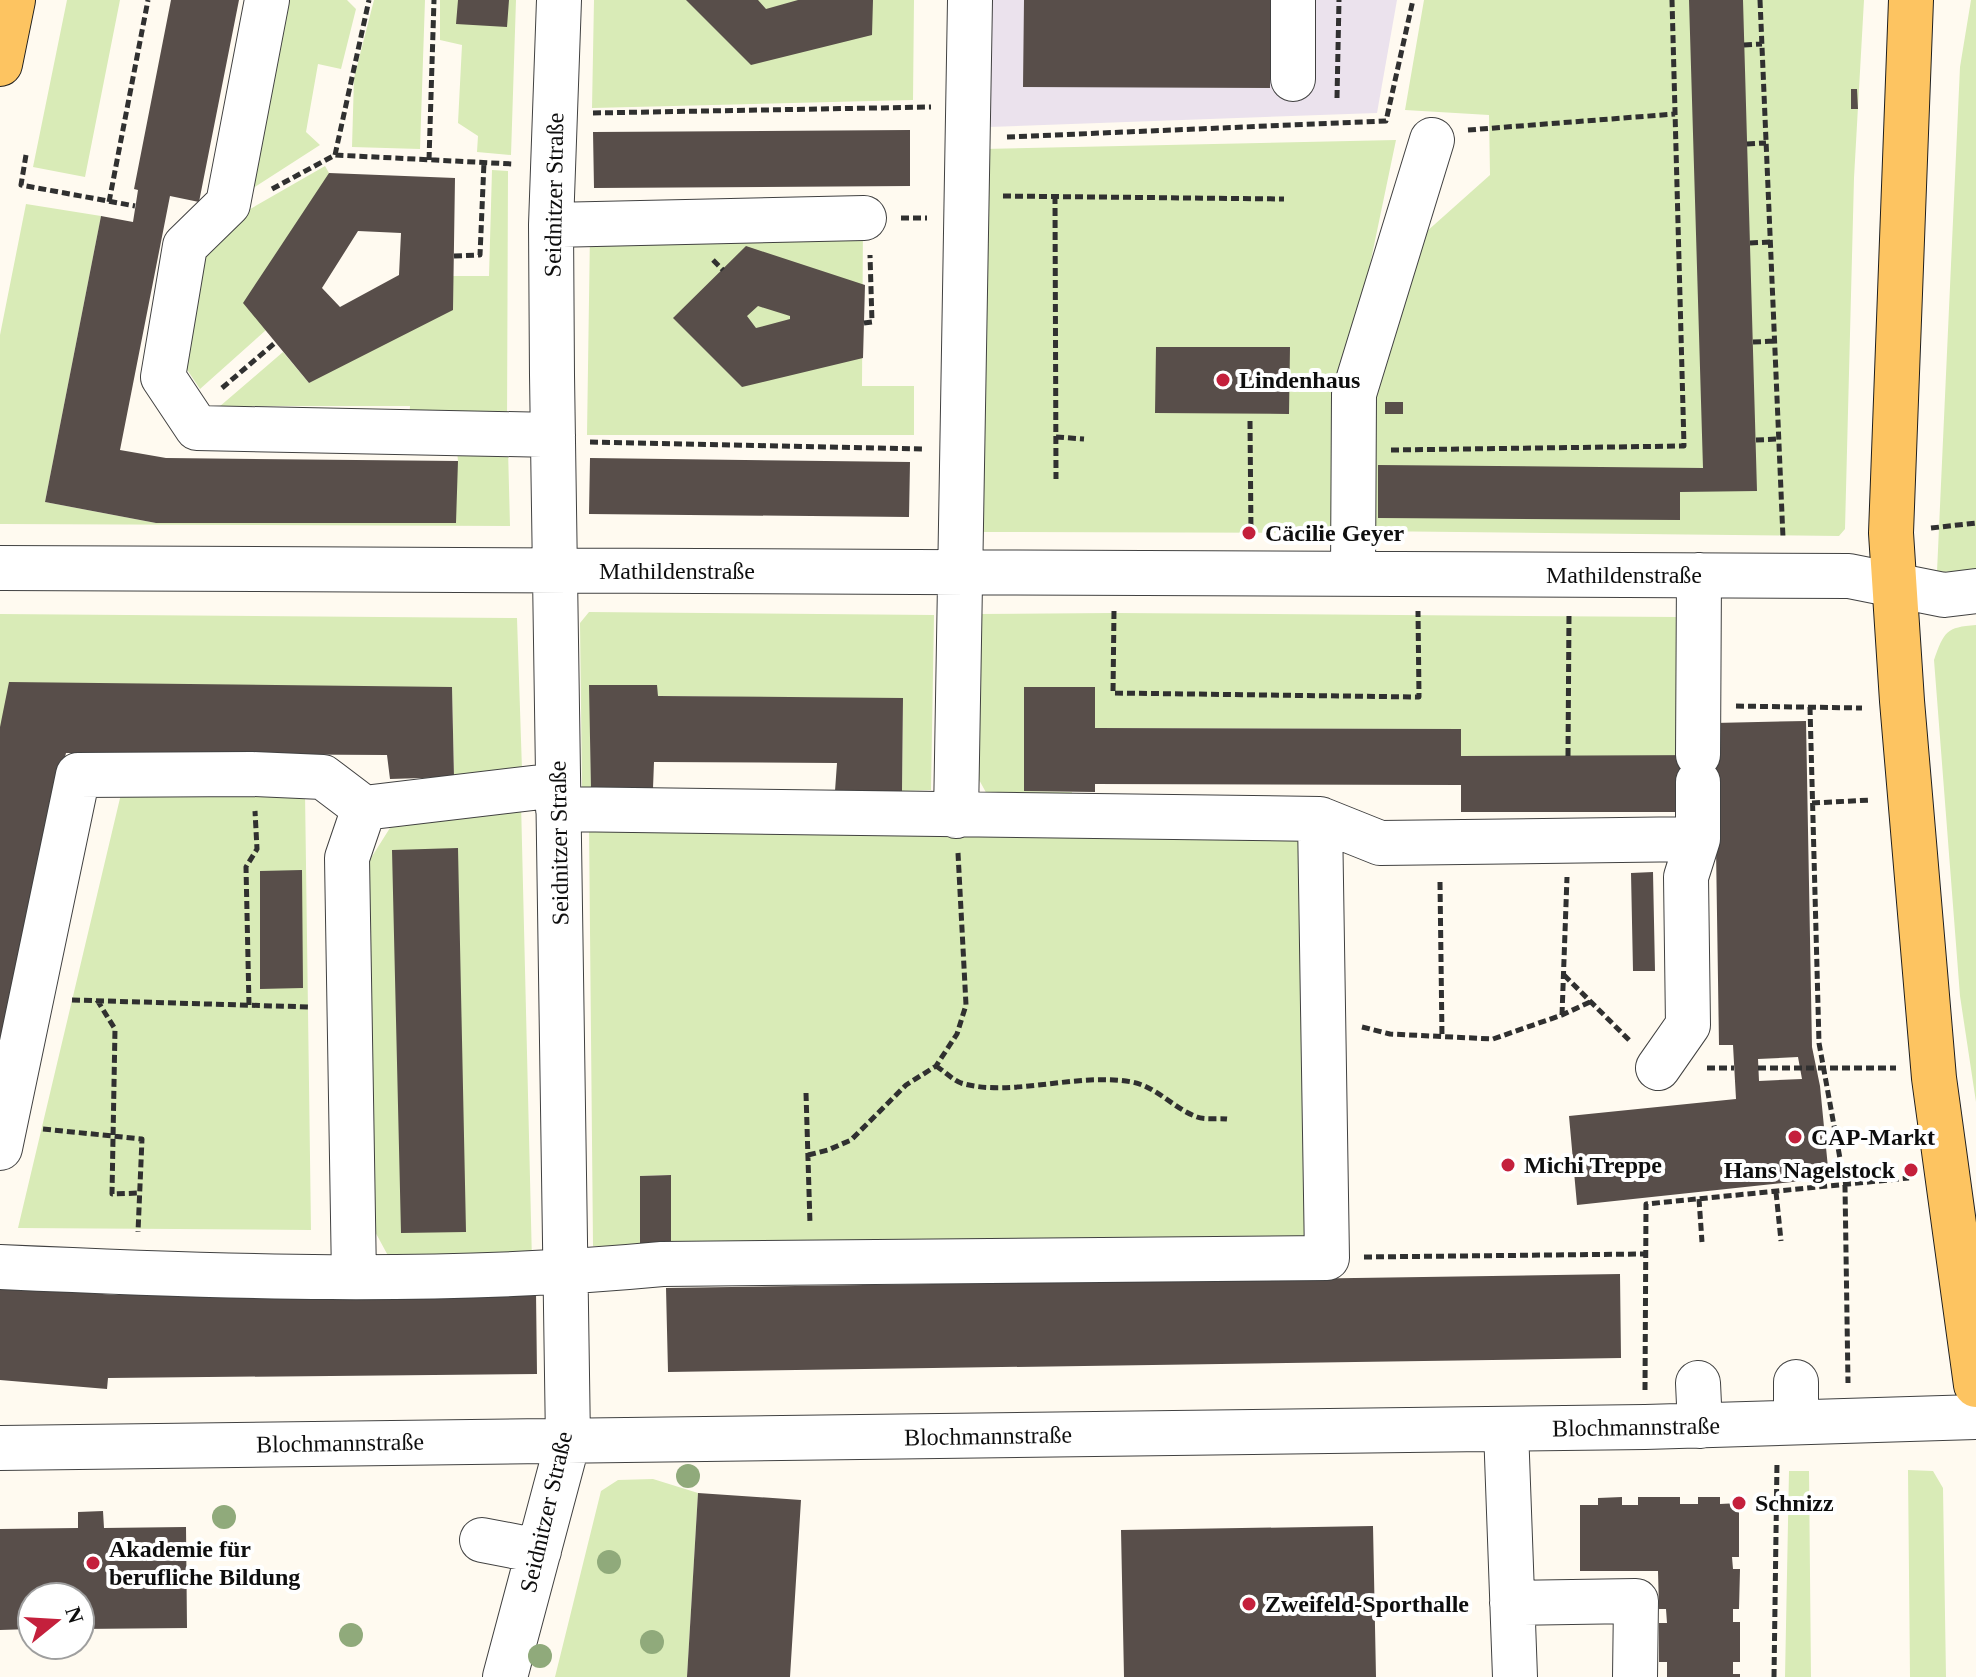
<svg xmlns="http://www.w3.org/2000/svg" width="1976" height="1677" font-family="'Times New Roman',serif">
  <rect width="100%" height="100%" fill="#fffaf0"/>
  <!-- industrial -->
  <path fill="#ebe2ed" d="M991 0H1397L1377 113 989 127Z"/>
  <!-- green -->
  <path fill="#d9ebb7" d="M67 0H120L85 177 33 167Z
    M276 0H347L356 9 341 69 318 64 306 132 320 145 244 194Z
    M374 0H425L420 149 352 147 354 78Z
    M440 0H516L511 155 477 152 478 136 458 123 462 45 440 40Z
    M594 0H914L913 100 592 108Z
    M1424 0H1864L1854 178 1845 529 1839 536 1366 531 1378 359 1407 249 1490 175 1489 115 1405 110Z
    M1971 0H1976V571L1937 572 1960 67Z
    M1396 140 1343 394 1335 533 976 532 983 149Z
    M325 166 329 173 266 330 200 389 178 356 199 245 245 212Z
    M492 170 508 171 507 425 409 421 410 406H252L250 419 219 407 283 352 309 383 453 276H489Z
    M26 204 101 216 45 502 156 523 458 461 457 451 508 449 510 526 0 524V335Z
    M863 222 862 386H914V435H587L590 232Z
    M589 612 934 615 931 790 902 791 903 699 658 696 656 685H590L591 790H582L580 623Z
    M1114 613 1677 617 1676 756H1461L1460 729 1095 728 1024 687V791L1072 792 1070 809 989 798 977 776 978 614Z
    M0 614 517 618 522 770 454 777 452 688 0 727Z
    M1976 625V1102L1960 996 1934 660C1944 632 1946 627 1976 625Z
    M305 792 311 1230 18 1228 121 794Z
    M521 802 532 1262 392 1263 366 1215 359 877 395 820Z
    M589 826 1308 828 1317 1243 671 1246 670 1175 640 1176V1246H593Z
    M1908 1470 1933 1471 1943 1488 1946 1677H1910Z
    M1789 1471H1809L1811 1677H1785Z
    M653 1479 698 1493 687 1677H555L601 1491 618 1480Z"/>
  <!-- building -->
  <path fill="#584e4a" fill-rule="evenodd" d="M171 0H239L199 202 170 196 120 450 166 458 458 461 456 523H156L45 502 101 216 133 222 138 190 134 189Z
    M458 0H509L507 27 456 24Z
    M686 0H758L766 9 798 0H873L872 35 751 65Z
    M1024 0H1270V88L1023 87Z
    M1689 0H1743L1757 491 1680 492V520L1378 518V465L1703 468Z
    M1851 89H1857L1858 109H1851Z
    M910 130V186L594 188 593 132Z
    M329 173 455 178 453 310 309 383 243 303ZM358 231 401 233 399 275 340 307 322 288Z
    M746 246 865 285 863 358 742 387 673 318ZM758 306 790 316V319L756 328 747 316Z
    M1156 347H1290L1289 414 1155 413Z
    M1385 402H1403V414H1385Z
    M590 458 910 462 909 517 589 514Z
    M9 682 452 687 454 777 390 779 387 755 66 753 0 1042V727Z
    M589 685H657L658 696 903 698 902 791H835L837 763 654 762 653 788 591 790Z
    M1024 687H1095V728L1461 729V756L1715 755 1714 723 1806 721 1812 1047 1820 1086 1829 1178 1577 1205 1569 1116 1736 1099 1733 1045H1719L1715 782 1676 783V812H1461V785L1095 784V792L1024 791ZM1798 1057 1802 1079 1759 1081 1758 1059Z
    M458 848 466 1232 401 1233 392 850Z
    M302 870 303 988 260 989V871Z
    M1653 872 1655 971H1633L1631 873Z
    M671 1175V1246H640V1176Z
    M1620 1274 1621 1358 668 1372 666 1288Z
    M0 1286 115 1295 536 1292 537 1374 108 1378 107 1389 0 1380Z
    M698 1493 801 1500 790 1677H687Z
    M1622 1497V1505H1638V1497H1680V1504H1698V1497H1720V1504L1739 1503V1557H1732L1733 1569H1740L1739 1609H1733V1622H1740V1662H1733V1674H1740V1677H1667V1662H1659V1623H1667L1666 1609H1659L1658 1571H1580V1505H1598V1498Z
    M103 1511 104 1528 186 1527 187 1628 80 1629V1597H32V1629L0 1630V1529L78 1528V1512Z
    M1373 1526 1376 1677H1124L1121 1530Z"/>
  <g fill="none" stroke-linecap="round" stroke-linejoin="round">
    <!-- minor casing -->
    <g stroke="#414141" stroke-width="46">
      <path id="minor" d="M267 0 228 204 185 246 163 377 197 428 553 435
        M1293 79V0
        M551 225 864 218
        M0 568 1849 576 1944 595 1976 591
        M1353 574 1354 394 1432 140
        M1698 755 1699 575
        M558 809 1320 819 1380 843 1698 839
        M956 816 970 0
        M1658 1068 1688 1025 1686 877 1698 839V782
        M0 1148 78 775 252 774 323 777 364 808 558 785
        M0 1267C220 1277 442 1285 662 1264L1327 1258 1320 819
        M354 1277 347 858 364 808
        M1796 1382V1422
        M1698 1383 1700 1426
        M1506 1429 1515 1677
        M0 1448 1645 1427 1976 1417
        M482 1540 539 1551
        M1512 1603 1636 1601 1635 1677
        M505 1677 568 1441 552 375 551 225 559 0"/>
    </g>
    <!-- major casing -->
    <g stroke="#1f1f1f" stroke-width="46">
      <path id="major" d="M1911 0 1891 533 1902 701 1934 1078 1976 1385
        M0 64 13 0"/>
    </g>
    <!-- path -->
    <path stroke="#303030" stroke-width="5" stroke-dasharray="8 4" stroke-linecap="butt" d="M1760 0 1783 538
      M1744 45 1762 44
      M1337 98 1339 0
      M593 113 931 107
      M1468 130 1675 114
      M1007 137 1386 121 1413 0
      M1747 144 1766 143
      M26 155 21 185 135 206
      M335 155 369 0
      M429 160 434 0
      M272 189 335 155 513 164
      M1003 196 1284 199
      M1055 196 1056 479
      M109 202 148 0
      M901 218H927
      M1750 243 1770 242
      M454 256 480 255 484 162
      M713 260 723 270
      M864 323 872 322 870 255
      M1753 342 1775 341
      M222 388 276 342
      M1250 421 1251 534
      M1056 437 1084 439
      M1756 440 1778 439
      M590 442 924 449
      M1391 450 1684 446 1672 0
      M1931 528 1976 523
      M1114 611 1113 693 1419 697 1418 611
      M1736 706 1862 708
      M1810 707 1819 1043 1845 1186 1848 1383
      M1568 756 1569 613
      M1812 803 1871 800
      M1440 882 1442 1037
      M1564 975 1631 1042
      M72 1000 310 1007
      M97 1000 115 1029 112 1194 139 1193
      M249 1005 246 867 257 849 255 811
      M1562 1015 1567 877
      M1362 1027 1390 1034 1493 1039 1562 1015 1590 1002
      M936 1066C944 1071 953 1080 961 1083 1010 1098 1077 1072 1132 1082 1157 1087 1173 1108 1197 1117 1205 1120 1218 1118 1227 1119
      M1707 1068H1734
      M1758 1068H1896
      M806 1093 810 1224
      M43 1129 142 1139 138 1232
      M808 1155 828 1150 851 1140 906 1085 936 1066 957 1034 966 1005 958 853
      M1776 1192 1781 1241
      M1699 1199 1702 1242
      M1364 1257 1645 1254
      M1645 1390 1646 1204 1909 1178
      M1774 1677 1777 1462"/>
    <!-- minor -->
    <use href="#minor" stroke="#fff" stroke-width="44"/>
    <!-- major -->
    <use href="#major" stroke="#fdc461" stroke-width="44"/>
  </g>
  <!-- trees -->
  <g fill="#90aa7b">
    <circle cx="688" cy="1476" r="12"/>
    <circle cx="224" cy="1517" r="12"/>
    <circle cx="609" cy="1562" r="12"/>
    <circle cx="351" cy="1635" r="12"/>
    <circle cx="652" cy="1642" r="12"/>
    <circle cx="540" cy="1656" r="12"/>
  </g>
  <!-- markers -->
  <g fill="#c4203c" stroke="#fff" stroke-width="3">
    <circle cx="1223" cy="380" r="8"/>
    <circle cx="1249" cy="533" r="8"/>
    <circle cx="1795" cy="1137" r="8"/>
    <circle cx="1508" cy="1165" r="8"/>
    <circle cx="1911" cy="1170" r="8"/>
    <circle cx="1739" cy="1503" r="8"/>
    <circle cx="93" cy="1563" r="8"/>
    <circle cx="1249" cy="1604" r="8"/>
  </g>
  <g text-anchor="middle" dominant-baseline="central" stroke-width="8" stroke-linejoin="round" paint-order="stroke">
    <!-- street labels -->
    <g font-size="24" fill="#0e0e0e" stroke="#fff">
      <text transform="translate(554 195) rotate(-89)">Seidnitzer Straße</text>
      <text x="677" y="571">Mathildenstraße</text>
      <text x="1624" y="575">Mathildenstraße</text>
      <text transform="translate(559 843) rotate(-91)">Seidnitzer Straße</text>
      <text transform="translate(1636 1427) rotate(-1)">Blochmannstraße</text>
      <text transform="translate(988 1436) rotate(-1)">Blochmannstraße</text>
      <text transform="translate(340 1443) rotate(-1)">Blochmannstraße</text>
      <text transform="translate(546 1512) rotate(-77)">Seidnitzer Straße</text>
    </g>
    <!-- poi labels -->
    <g font-size="24" font-weight="bold" fill="#0e0e0e" stroke="#fff" text-anchor="start">
      <text x="1239" y="380">Lindenhaus</text>
      <text x="1265" y="533">Cäcilie Geyer</text>
      <text x="1811" y="1137">CAP-Markt</text>
      <text x="1524" y="1165">Michi Treppe</text>
      <text x="1895" y="1170" text-anchor="end">Hans Nagelstock</text>
      <text x="1755" y="1503">Schnizz</text>
      <text x="109" y="1549">Akademie für<tspan x="109" dy="28">berufliche Bildung</tspan></text>
      <text x="1265" y="1604">Zweifeld-Sporthalle</text>
    </g>
  </g>
  <!-- north arrow -->
  <g transform="translate(56 1621) rotate(72)"><circle r="38" fill="#ffffff" stroke="#9f9f9f" stroke-width="2"/>
  <path d="M0-6L14 30L0 20L-14 30Z" fill="#c4203c"/>
  <text y="-12" font-size="22" font-weight="bold" text-anchor="middle" fill="#0e0e0e">N</text>
  </g>
</svg>
